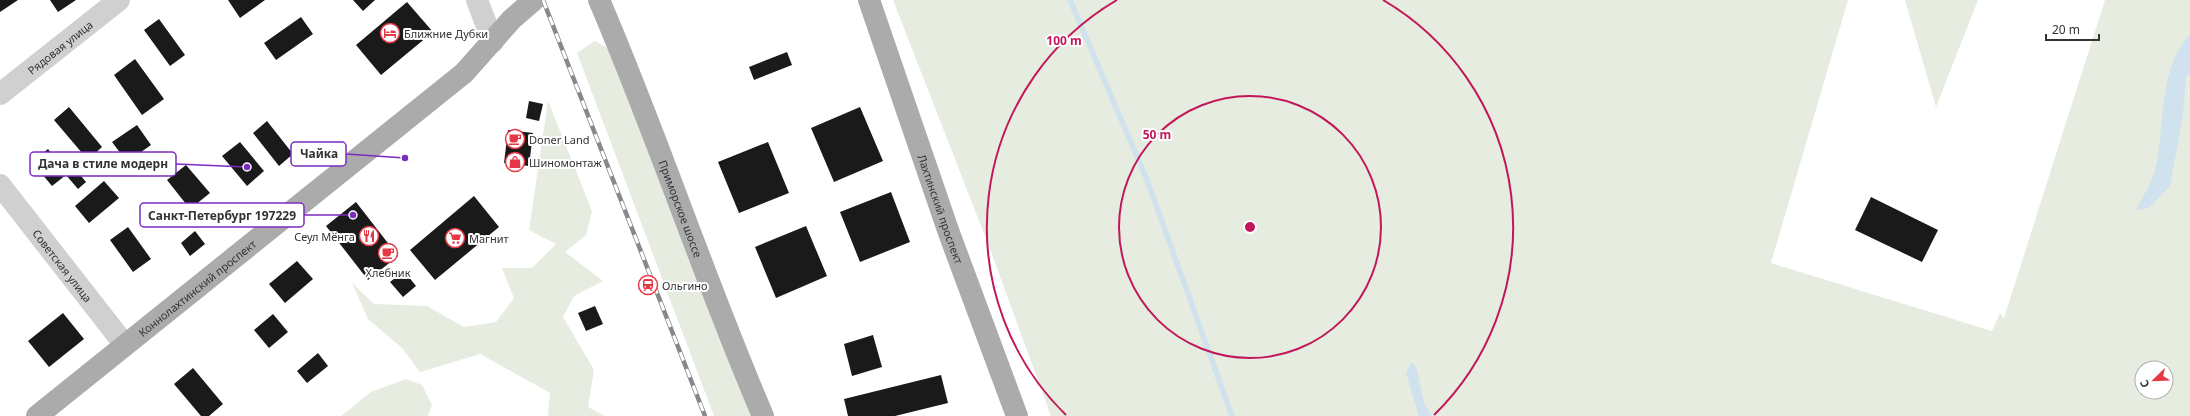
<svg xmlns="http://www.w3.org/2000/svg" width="2190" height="416" font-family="'Noto Sans',sans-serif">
  <rect width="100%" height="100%" fill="#fff"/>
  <!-- green -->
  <path fill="#e6ecdf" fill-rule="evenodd" d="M893 0H1848L1771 263 1992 331 2000 313 2004 318 2105 0H2190V416H1051L990 249ZM2142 368H2166V392H2142Z
    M1905 0H1978L1936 107Z
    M595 41 609 49 753 416H714L577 53Z
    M548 101 592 211 586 235 565 252 603 281 574 296 563 317 594 370 588 407 605 416H548L550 393 480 354 420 372 403 349 368 319 352 283 374 304 427 306 464 327 496 322 514 298 502 268H532L556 244 529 230Z
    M406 379 422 385 432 405 428 416H341L371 392Z"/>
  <!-- water -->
  <path fill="#cfe2ee" d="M2190 35V73L2186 77 2183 115 2170 186 2149 208 2136 210C2144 195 2154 178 2157 162 2164 124 2160 63 2190 35Z
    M1411 363 1416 366 1424 403 1432 416H1419L1406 373Z"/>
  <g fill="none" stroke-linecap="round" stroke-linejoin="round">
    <!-- stream -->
    <path stroke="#cfe2ee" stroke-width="5.5" d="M1070 0 1147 180 1232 416"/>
  </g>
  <!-- building -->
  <path fill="#1a1a1a" d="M0 0H18L0 12Z
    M50 0H76L58 12Z
    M228 0H265L240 18Z
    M353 0H375L363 11Z
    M407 2 433 32 381 75 356 45Z
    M301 17 313 34 276 60 264 43Z
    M159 19 185 55 170 66 144 30Z
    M787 52 792 65 754 80 749 67Z
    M135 59 164 99 142 115 114 75Z
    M529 101 543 104 539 121 526 118Z
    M69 107 102 147 88 160 54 120Z
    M860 107 883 161 834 182 811 128Z
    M267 121 293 154 279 166 253 133Z
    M137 125 151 145 127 162 112 142Z
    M508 130 533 133 529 166 504 163Z
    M240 142 264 171 247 186 222 156Z
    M768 142 789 193 739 213 718 162Z
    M48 149 58 162 65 156 86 182 78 189 66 175 52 186 32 162Z
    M186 165 210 193 190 209 167 180Z
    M104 181 119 198 89 223 75 206Z
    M891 192 910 242 860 262 840 212Z
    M474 196 499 227 435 280 410 250Z
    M1871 197 1938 230 1922 262 1855 230Z
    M356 202 398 256 368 280 326 226Z
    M806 226 827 276 776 298 755 247Z
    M128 227 151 259 133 272 110 240Z
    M195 231 205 244 190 256 181 243Z
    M297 261 313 279 285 303 269 284Z
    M404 271 416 286 403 297 390 282Z
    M595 306 603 324 586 331 578 313Z
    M63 313 84 339 49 367 28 341Z
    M273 314 288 332 269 348 254 330Z
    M873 335 882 367 852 376 844 344Z
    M318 353 328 366 307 383 297 371Z
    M193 368 223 404 209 416H201L174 384Z
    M941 375 948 403 895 416H848L844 399Z"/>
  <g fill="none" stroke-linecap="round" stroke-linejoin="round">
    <!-- minor -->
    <g stroke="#d0d0d0" stroke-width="22">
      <path d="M477 0 493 42"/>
      <path id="s1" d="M0 94 119 0"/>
      <path id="s2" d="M0 185 125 345"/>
    </g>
    <!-- major -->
    <g stroke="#ababab" stroke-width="22">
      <path id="s3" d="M599 0C658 137 704 279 763 416"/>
      <path id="s4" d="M869 0 949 233 1017 416"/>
      <path id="s5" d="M37 416 464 73 512 19 534 0"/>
    </g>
    <!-- rail casing -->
    <g stroke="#888" stroke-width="4.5">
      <path id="rail" d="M543 0 705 416"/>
    </g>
    <!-- rail -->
    <use href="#rail" stroke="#fff" stroke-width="3" stroke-dasharray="9" stroke-linecap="butt"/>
  </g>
  <!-- distance rings -->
  <g fill="none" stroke="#c2185b" stroke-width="2">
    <circle cx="1250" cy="227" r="131"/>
    <path d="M1066 415A263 263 0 0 1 1117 0M1383 0A263 263 0 0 1 1434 415"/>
  </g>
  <!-- icons -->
  <defs>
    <g id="hotel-ring" transform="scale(1)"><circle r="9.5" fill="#fff" stroke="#e63946" stroke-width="1.5"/><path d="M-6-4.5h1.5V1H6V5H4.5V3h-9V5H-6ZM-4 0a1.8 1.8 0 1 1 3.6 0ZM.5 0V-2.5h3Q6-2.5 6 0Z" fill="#e63946"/></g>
    <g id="cafe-ring" transform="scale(1)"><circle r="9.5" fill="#fff" stroke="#e63946" stroke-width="1.5"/><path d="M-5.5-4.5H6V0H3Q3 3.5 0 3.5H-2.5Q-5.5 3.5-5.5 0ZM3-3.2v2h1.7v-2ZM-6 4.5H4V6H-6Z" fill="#e63946"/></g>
    <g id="shop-ring" transform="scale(1)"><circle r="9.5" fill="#fff" stroke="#e63946" stroke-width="1.5"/><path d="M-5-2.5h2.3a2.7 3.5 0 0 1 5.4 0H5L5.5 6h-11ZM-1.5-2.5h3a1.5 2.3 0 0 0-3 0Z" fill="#e63946"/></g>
    <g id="restaurant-ring" transform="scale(1)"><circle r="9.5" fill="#fff" stroke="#e63946" stroke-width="1.5"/><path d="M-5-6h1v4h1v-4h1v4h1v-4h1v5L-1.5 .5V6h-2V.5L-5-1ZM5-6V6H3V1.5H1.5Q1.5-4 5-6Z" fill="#e63946"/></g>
    <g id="supermarket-ring" transform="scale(1)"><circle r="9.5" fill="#fff" stroke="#e63946" stroke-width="1.5"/><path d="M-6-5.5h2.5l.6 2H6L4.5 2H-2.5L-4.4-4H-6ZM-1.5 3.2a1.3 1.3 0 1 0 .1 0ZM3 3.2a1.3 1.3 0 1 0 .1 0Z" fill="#e63946"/></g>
    <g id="station-ring" transform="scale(1)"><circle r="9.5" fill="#fff" stroke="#e63946" stroke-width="1.5"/><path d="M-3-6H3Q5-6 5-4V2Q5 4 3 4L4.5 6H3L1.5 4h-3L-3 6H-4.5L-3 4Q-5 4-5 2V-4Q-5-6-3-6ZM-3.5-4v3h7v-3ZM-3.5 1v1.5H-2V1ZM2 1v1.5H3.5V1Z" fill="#e63946"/></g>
  </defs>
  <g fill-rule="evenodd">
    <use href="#hotel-ring" x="390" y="33"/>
    <use href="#cafe-ring" x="515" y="139"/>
    <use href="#shop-ring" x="515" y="162"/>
    <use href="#restaurant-ring" x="369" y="236"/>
    <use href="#supermarket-ring" x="455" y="238"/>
    <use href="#cafe-ring" x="388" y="253"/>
    <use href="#station-ring" x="648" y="285"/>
  </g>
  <g text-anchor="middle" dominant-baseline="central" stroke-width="4" stroke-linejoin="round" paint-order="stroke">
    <!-- poi labels -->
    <g font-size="11" fill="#333" stroke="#fff" text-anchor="start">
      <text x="404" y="33">Ближние Дубки</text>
      <text x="529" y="139">Doner Land</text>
      <text x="529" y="162">Шиномонтаж</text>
      <text x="355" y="236" text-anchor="end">Сеул Мёнга</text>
      <text x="469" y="238">Магнит</text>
      <text x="388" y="272" text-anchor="middle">Хлебник</text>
      <text x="662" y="285">Ольгино</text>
    </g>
    <!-- street labels -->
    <g font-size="11" fill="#333" stroke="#fff">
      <text stroke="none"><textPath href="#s1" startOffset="76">Рядовая улица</textPath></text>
      <text stroke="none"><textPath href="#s3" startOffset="224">Приморское шоссе</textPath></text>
      <text stroke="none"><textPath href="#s4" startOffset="221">Лахтинский проспект</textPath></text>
      <text stroke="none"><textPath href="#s2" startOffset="102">Советская улица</textPath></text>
      <text stroke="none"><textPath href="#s5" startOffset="205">Коннолахтинский проспект</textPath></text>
    </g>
  </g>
  <circle cx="1250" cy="227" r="6" fill="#c2185b" stroke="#fff" stroke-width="2"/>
  <g font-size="12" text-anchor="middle" font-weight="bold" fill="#c2185b" stroke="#fff" stroke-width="4" stroke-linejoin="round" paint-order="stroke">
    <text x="1064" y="45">100 m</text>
    <text x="1157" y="139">50 m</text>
  </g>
  <!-- callouts -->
  <path fill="none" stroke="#7b2cbf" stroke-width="1.5" d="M405 158L346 154M247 167L176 164M353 215L304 215"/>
  <g fill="#7b2cbf" stroke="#fff" stroke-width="1.5">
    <circle cx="405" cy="158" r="4"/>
    <circle cx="247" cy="167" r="4"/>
    <circle cx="353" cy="215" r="4"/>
  </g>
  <g fill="#fff" stroke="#7b2cbf" stroke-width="1.5">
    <rect x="291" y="142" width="55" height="24" rx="4"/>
    <rect x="30" y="152" width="146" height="24" rx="4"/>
    <rect x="140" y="203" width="164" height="24" rx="4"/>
  </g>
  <g font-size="12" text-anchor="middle" font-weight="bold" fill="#333">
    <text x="319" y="158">Чайка</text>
    <text x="103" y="168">Дача в стиле модерн</text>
    <text x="222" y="220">Санкт-Петербург 197229</text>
  </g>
  <!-- north arrow -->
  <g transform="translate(2154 380) rotate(247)"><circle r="19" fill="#ffffff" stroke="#adadad"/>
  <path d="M0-3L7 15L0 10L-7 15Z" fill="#e63946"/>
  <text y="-6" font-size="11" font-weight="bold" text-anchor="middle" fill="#333333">С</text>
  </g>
  <!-- scale -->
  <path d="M2046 34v6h53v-6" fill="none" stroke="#333333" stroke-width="2"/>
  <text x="2052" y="34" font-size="12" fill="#333333" stroke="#ffffff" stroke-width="3" paint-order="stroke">20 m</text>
</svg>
